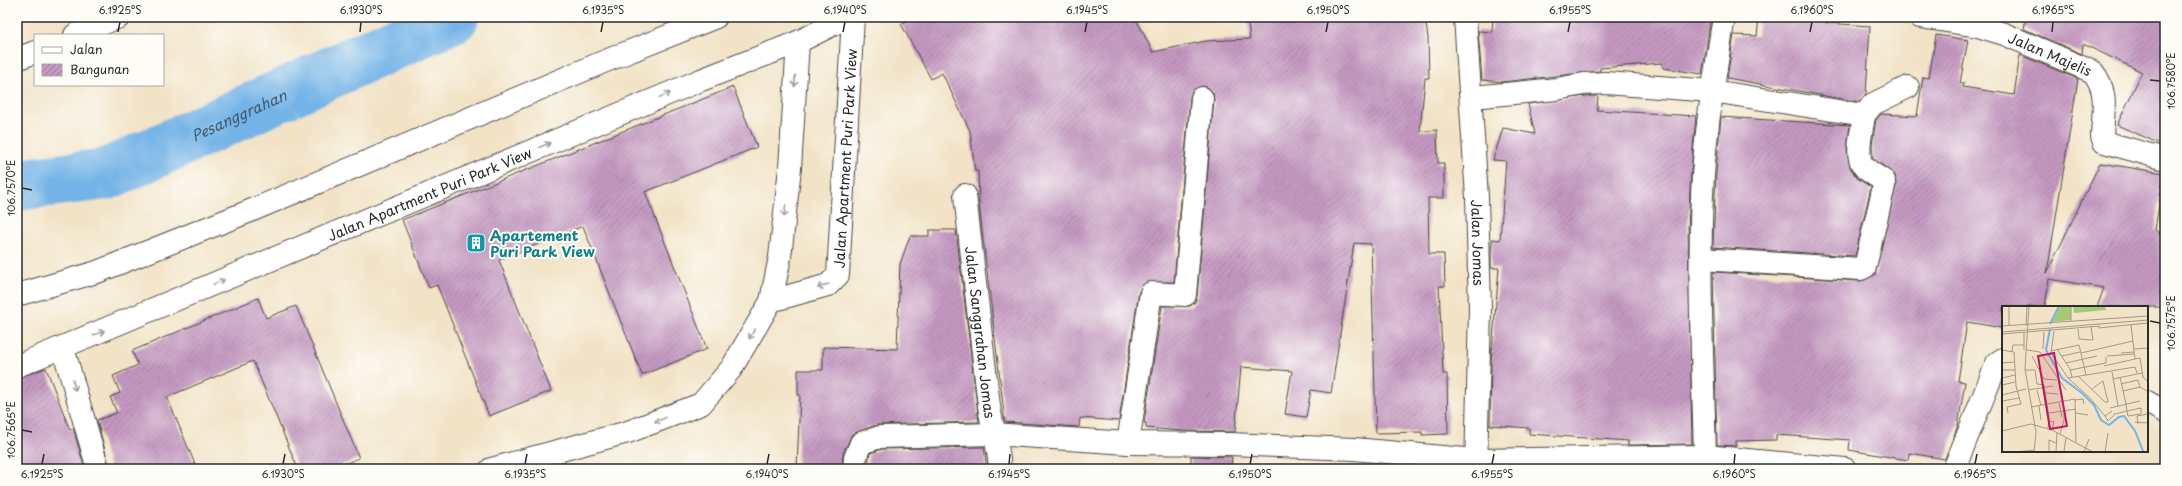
<svg xmlns="http://www.w3.org/2000/svg" width="2182" height="486" font-family="'Playpen Sans',sans-serif">
  <defs>
    <pattern id="building-hatch" width="6" height="6" patternUnits="userSpaceOnUse"><rect width="6" height="6" fill="#c498c1"/><path d="M-1 1l2-2M0 6l6-6M5 7l2-2" fill="none" stroke="#9f7c9d"/></pattern>
  </defs>
  <rect width="100%" height="100%" fill="#fdfcf7"/>
  <filter id="ink" filterUnits="userSpaceOnUse"><feTurbulence type="fractalNoise" baseFrequency=".025" numOctaves="2"/><feDisplacementMap in="SourceGraphic" scale="8" xChannelSelector="R" yChannelSelector="G"/><feConvolveMatrix kernelMatrix="1 2 1 2 8 2 1 2 1" color-interpolation-filters="sRGB"/></filter>
  <filter id="wash" filterUnits="userSpaceOnUse"><feTurbulence type="fractalNoise" baseFrequency=".012" numOctaves="4" result="noise"/><feDisplacementMap in="SourceGraphic" scale="16" xChannelSelector="R" yChannelSelector="G"/><feGaussianBlur stdDeviation="0.9" result="paint"/><feColorMatrix in="noise" values="0 0 0 0 0 0 0 0 0 0 0 0 0 0 0 0 0 1.4 0 .05"/><feComposite in="paint" operator="in"/></filter>
  <g filter="url(#wash)">
    <rect width="100%" height="100%" fill="#f2e3c6"/>
    <g fill="none" stroke-linecap="round" stroke-linejoin="round">
      <!-- river -->
      <path stroke="#73b3e7" stroke-width="52" id="s1" d="M17 185 107 174 453 17"/>
    </g>
    <g id="blocks">
      <!-- building -->
      <path fill="url(#building-hatch)" d="M913 17H1135L1153 52 1206 41 1250 39 1247 17H1425L1428 38 1429 78H1425L1420 131 1437 130 1438 163H1444V198H1428L1429 254H1444L1445 286H1439L1443 374H1447L1448 434 1422 435V432L1376 433 1371 244 1354 243 1331 393 1311 390 1306 417 1285 414 1292 371 1241 367 1235 432 1183 431 1146 428V423H1144L1162 306H1190L1195 302 1197 296 1214 99 1213 93 1209 88 1203 86 1192 91 1190 97 1174 282H1146L1139 291 1119 421 1080 418 1079 427 1005 422 979 204 978 171H975L970 131 942 73 931 79 901 24Z
        M1493 17H1711L1702 74 1663 68 1662 63 1600 68V71L1502 82 1482 80 1478 31 1492 32Z
        M1759 17H1826V23L1870 26 1866 94 1859 102 1727 78 1734 35 1757 36Z
        M2026 17H2165V146L2117 125 2142 72 2083 44 2082 54 2024 29Z
        M1936 35 1968 40 1960 83H1964L1963 87 2014 95 2020 55 2078 79 2047 273 2100 163 2164 173 2155 230 2165 237V307H2097L2104 288 2049 279 2045 307H2003V328L1967 322 1958 381 1965 382 1958 425 1945 459 1909 453 1908 460 1849 450 1850 440 1776 435V440L1736 441V446L1717 445 1713 272 1860 281 1875 275 1896 186 1895 175 1873 158 1872 144 1876 120 1881 114 1917 116 1923 77 1929 78Z
        M733 87 757 147 645 192 707 349 642 375 583 226 499 260 551 391 489 416 437 285 429 288 402 220Z
        M1585 96H1598L1597 110 1696 116 1691 172 1688 227 1692 444 1628 445V441L1529 434V428L1490 425 1491 362 1499 268H1491V257L1492 239 1500 240 1506 161 1493 160 1503 128 1535 134 1528 104Z
        M1721 117 1850 125 1847 149 1850 167 1857 178 1871 187 1855 256 1713 247 1716 173Z
        M929 230H956L979 422 876 425 852 434 843 453 842 469H797L800 395H798V370H823V347L897 349 900 264 910 236H929Z
        M258 298 266 318 296 306 359 458 332 469H298L253 361 167 397 197 469H110L97 420 117 413 110 397 120 393 113 376 138 365 132 351Z
        M46 368 70 430 73 428 85 469H17V378Z
        M984 447 987 469H867L870 453 882 449Z
        M1191 456 1232 457 1231 469H1191Z"/>
    </g>
  </g>
  <g filter="url(#ink)">
    <use href="#blocks" fill-opacity="0" stroke="#494742" stroke-width="1"/>
    <g fill="none" stroke-linecap="round" stroke-linejoin="round">
      <!-- minor casing -->
      <g stroke="#494742" stroke-width="24">
        <g id="minor">
          <path id="s2" d="M1465 17 1477 197 1480 309 1476 469"/>
          <path id="s3" d="M1920 17 1978 26 2004 34 2093 72C2109 92 2103 112 2102 136L2104 142 2165 159"/>
          <path d="M75 35 119 17"/>
          <path d="M17 59 35 52"/>
          <path d="M1472 97 1557 89 1584 84 1606 83 1712 91 1864 115 1873 104 1908 87"/>
          <path id="s4" d="M965 195 989 406C992 427 999 448 1000 469"/>
          <path d="M1701 259 1861 269 1865 267 1884 186V181C1878 177 1871 173 1865 168 1853 157 1863 129 1864 115"/>
          <path d="M17 295 97 272 250 211 608 60 716 17"/>
          <path id="s5" d="M771 301 828 285 838 275 853 17"/>
          <path d="M63 348 98 469"/>
          <path id="s6" d="M17 366 701 80 798 42 848 17"/>
          <path d="M2147 402 2165 412"/>
          <path d="M1128 443 1151 293 1185 295 1202 98"/>
          <path d="M1705 456C1703 369 1698 282 1702 195 1704 135 1715 76 1724 17"/>
          <path d="M491 469 628 432 701 404 731 369 771 301 780 257 790 168 798 42"/>
          <path d="M854 469 855 458 861 443 880 437 993 434 1128 443 1230 444 1354 449 1476 460 1705 456 1845 469"/>
          <path d="M1954 469 1997 363 2003 359"/>
        </g>
      </g>
      <!-- minor -->
      <use href="#minor" stroke="#fff" stroke-width="22"/>
    </g>
    <!-- one-way arrows -->
    <defs><path id="oneway-shaft" d="M-6 0H5M1.5-3L5.5 0L1.5 3" fill="none" stroke-width="1.6" stroke-linecap="round" stroke-linejoin="round"/></defs>
    <g stroke="#a0a0a0">
      <use href="#oneway-shaft" transform="translate(795 81) rotate(94)"/>
      <use href="#oneway-shaft" transform="translate(665 95) rotate(-23)"/>
      <use href="#oneway-shaft" transform="translate(545 145) rotate(-23)"/>
      <use href="#oneway-shaft" transform="translate(785 211) rotate(96)"/>
      <use href="#oneway-shaft" transform="translate(219 282) rotate(-23)"/>
      <use href="#oneway-shaft" transform="translate(823 286) rotate(159)"/>
      <use href="#oneway-shaft" transform="translate(99 333) rotate(-23)"/>
      <use href="#oneway-shaft" transform="translate(752 334) rotate(121)"/>
      <use href="#oneway-shaft" transform="translate(74 385) rotate(74)"/>
      <use href="#oneway-shaft" transform="translate(660 420) rotate(158)"/>
    </g>
  </g>
  <!-- ticks -->
  <path fill="none" stroke="#2b2b2b" stroke-width="1.5" d="M118 32 120 22M360 32 361 22M601 32 603 22M843 32 845 22M1085 32 1087 22M1326 32 1328 22M1568 32 1570 22M1810 32 1812 22M2052 32 2053 22M2150 80 2160 81M22 188 32 190M2150 321 2160 323M22 430 32 432M42 464 44 454M283 464 285 454M525 464 527 454M767 464 769 454M1009 464 1010 454M1250 464 1252 454M1492 464 1494 454M1734 464 1735 454M1975 464 1977 454"/>
  <!-- icons -->
  <defs>
    <g id="building-square" transform="scale(1)"><rect x="-9" y="-9" width="18" height="18" rx="4" fill="#0f9aa8" stroke="#fdfcf7"/><path d="M-4-6H4V6H1V3H-1V6H-4ZM-2.5-4.3h1.7v1.8h-1.7ZM.8-4.3h1.7v1.8H.8ZM-2.5-1h1.7V.8h-1.7ZM.8-1h1.7V.8H.8Z" fill="#fff"/></g>
  </defs>
  <g fill-rule="evenodd">
    <use href="#building-square" x="476" y="243"/>
  </g>
  <g text-anchor="middle" dominant-baseline="central" stroke-width="4" stroke-linejoin="round" paint-order="stroke">
    <!-- street labels -->
    <g font-size="14" fill="#2b2b2b" stroke="#fdfcf7">
      <text stroke="none"><textPath href="#s3" startOffset="136">Jalan Majelis</textPath></text>
      <text stroke="none"><textPath href="#s5" startOffset="190">Jalan Apartment Puri Park View</textPath></text>
      <text stroke="none"><textPath href="#s6" startOffset="447">Jalan Apartment Puri Park View</textPath></text>
      <text stroke="none"><textPath href="#s2" startOffset="226">Jalan Jomas</textPath></text>
      <text stroke="none"><textPath href="#s4" startOffset="138">Jalan Sanggrahan Jomas</textPath></text>
    </g>
    <!-- culture labels -->
    <g font-size="14" font-weight="bold" fill="#0d838f" stroke="#fdfcf7" text-anchor="start">
      <text x="490" y="235">Apartement<tspan x="490" dy="16">Puri Park View</tspan></text>
    </g>
    <!-- water labels -->
    <g font-size="15" font-style="italic" fill="#445b6d" stroke="#fdfcf7">
      <text stroke="none"><textPath href="#s1" startOffset="235">Pesanggrahan</textPath></text>
    </g>
  </g>
  <!-- overview -->
  <g transform="translate(2002 306)">
    <rect width="146" height="146" fill="#f2e3c6"/>
    <path d="M58 0H69V14L50 16Z" fill="#a5ca74"/>
    <path d="M71 0H103L104 4 72 7Z" fill="#a5ca74"/>
    <path fill="none" stroke="#73b3e7" stroke-width="2" d="M48 18 57 0M48 23 44 44 60 72 80 87 92 99 99 114 107 119 117 111 122 110 133 125 141 145"/>
    <path fill="none" stroke="#a29988" stroke-width="1" d="M7 0V19M27 0 23 63 34 126 32 146M69 0V15M129 19 133 53 138 52 141 71 146 76M0 20 146 10M24 20 25 1M96 22 146 17M76 23 77 33 91 34 89 21M52 25 49 47 66 72 87 91 103 110M0 26 146 14M22 26V44M0 28 98 20M41 43 42 26M55 43 68 63 70 71M132 43 146 42M0 44 12 46 14 80 19 98 5 101 6 107M25 44 38 46 64 84M10 45 11 39H22M49 45 77 39 84 69M79 47 131 35M119 47 132 46M30 50 42 73 55 74M60 50 78 46M105 50 132 48M0 57 12 56M64 57 95 50M102 60 133 53M0 64H13M23 64H33L35 78 42 79 47 111 46 122M68 64 104 57V51M110 66 116 100M77 71 103 96H106L101 75 90 83M0 72 13 69M66 72 133 61 135 67M111 73 140 67M119 78 136 74 138 81M0 79 13 76M26 84 51 80M35 84 39 100M121 85 138 81 145 85M44 87 56 88M0 89 24 83M73 94 81 93 82 98M0 95 17 92M57 97 60 111M37 100 39 114M29 101 73 93 74 136M108 102 138 95M110 105 103 110 106 115 113 108M47 107 74 103M74 107 86 109M112 108H113L125 105 139 102V108L126 110 125 105 124 98 118 71M47 115 52 116 50 124M133 116 146 117M136 118 135 110 146 108M0 125 29 118 50 124 91 146M58 128 62 114V105M62 145 64 132M13 146 32 144M47 146V134L54 137M54 146 55 127M82 146 87 133M103 146 106 127"/>
    <path fill="#c2185b" fill-opacity="0.15" stroke="#c2185b" stroke-width="2" d="M52 47 65 120 48 123 36 50Z"/>
    <rect width="146" height="146" fill="none" stroke="#2b2b2b" stroke-width="2"/>
  </g>
  <!-- margin -->
  <rect width="2182" height="486" fill="none" stroke="#fdfcf7" stroke-width="44"/>
  <!-- legend -->
  <rect x="34" y="34" width="130" height="52" fill="#fdfcf7" stroke="#a9a8a5"/>
  <rect x="42" y="47" width="20" height="6" fill="#ffffff" stroke="#a9a8a5"/>
  <text x="70" y="54" font-size="12" fill="#2b2b2b">Jalan</text>
  <rect x="42" y="64" width="20" height="12" fill="url(#building-hatch)" stroke="#a9a8a5"/>
  <text x="70" y="74" font-size="12" fill="#2b2b2b">Bangunan</text>
  <rect x="22" y="22" width="2138" height="442" fill="none" stroke="#2b2b2b" stroke-width="1.5"/>
  <g font-size="10" text-anchor="middle" fill="#2b2b2b">
    <text x="120" y="14">6.1925°S</text>
    <text x="361" y="14">6.1930°S</text>
    <text x="603" y="14">6.1935°S</text>
    <text x="845" y="14">6.1940°S</text>
    <text x="1087" y="14">6.1945°S</text>
    <text x="1328" y="14">6.1950°S</text>
    <text x="1570" y="14">6.1955°S</text>
    <text x="1812" y="14">6.1960°S</text>
    <text x="2053" y="14">6.1965°S</text>
    <text transform="translate(2171 81) rotate(-90)" y="4">106.7580°E</text>
    <text transform="translate(11 188) rotate(-90)" y="4">106.7570°E</text>
    <text transform="translate(2171 323) rotate(-90)" y="4">106.7575°E</text>
    <text transform="translate(11 430) rotate(-90)" y="4">106.7565°E</text>
    <text x="42" y="478">6.1925°S</text>
    <text x="283" y="478">6.1930°S</text>
    <text x="525" y="478">6.1935°S</text>
    <text x="767" y="478">6.1940°S</text>
    <text x="1009" y="478">6.1945°S</text>
    <text x="1250" y="478">6.1950°S</text>
    <text x="1492" y="478">6.1955°S</text>
    <text x="1734" y="478">6.1960°S</text>
    <text x="1975" y="478">6.1965°S</text>
  </g>
</svg>
